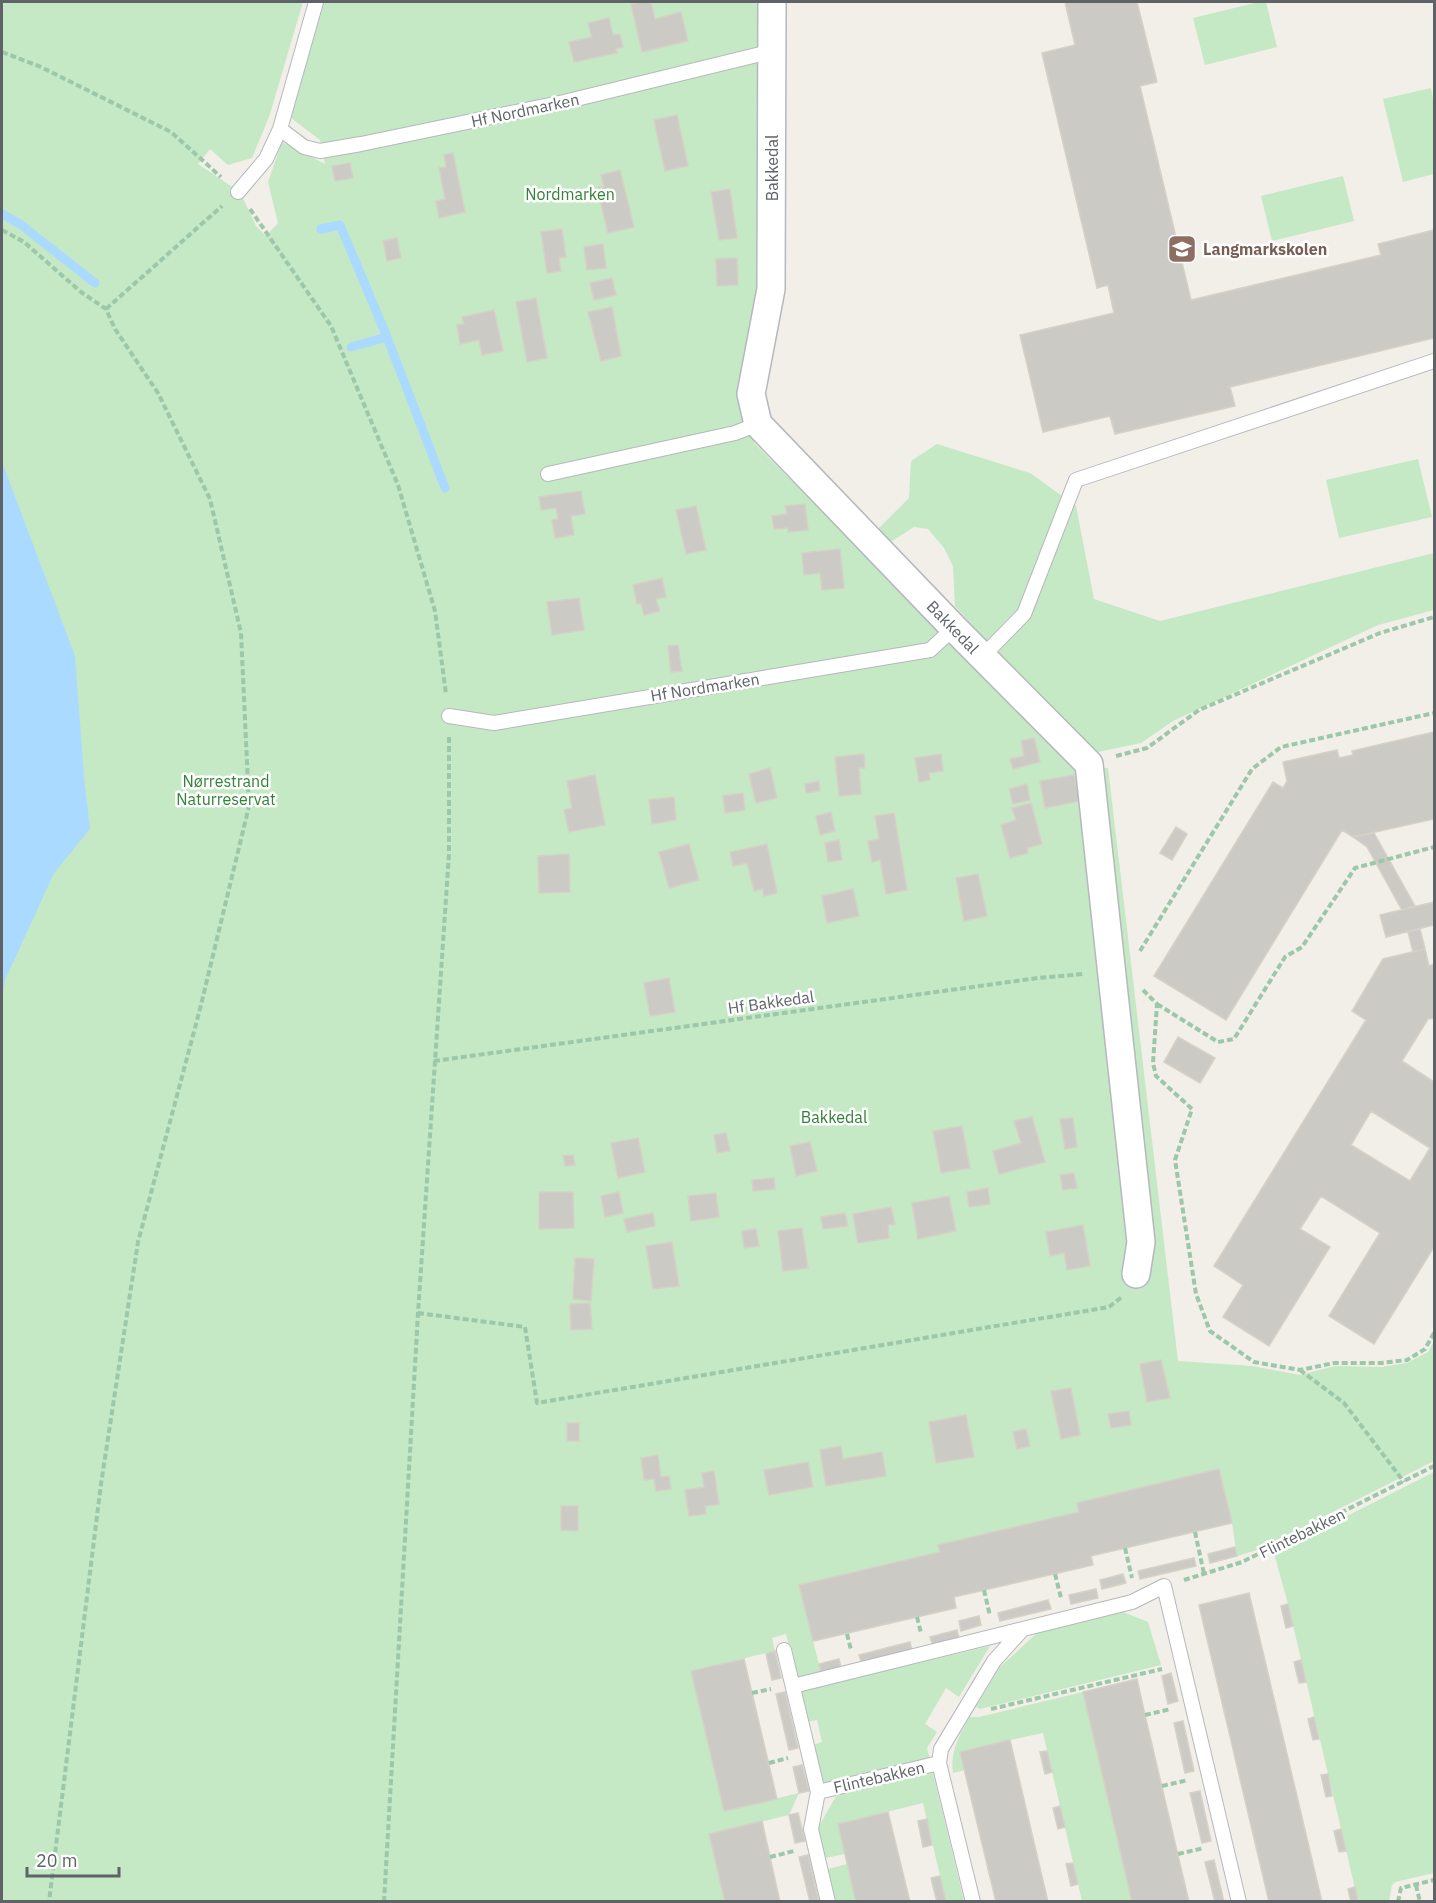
<svg xmlns="http://www.w3.org/2000/svg" width="1436" height="1903" font-family="'IBM Plex Sans',sans-serif">
  <rect width="100%" height="100%" fill="#f1efe8"/>
  <!-- green -->
  <path fill="#c5e8c5" d="M2 2H303L269 117 252 158 228 165 210 149 198 164 240 192 256 226 266 236 278 223 268 182 282 142 325 164 320 140 291 118 323 2H759L762 287 739 396 754 443 1076 767 1108 768 1178 1361 1252 1366 1300 1375 1335 1366 1382 1367 1407 1363 1428 1352 1434 1341V1461L1257 1550 1237 1556 1232 1523 1219 1470 1077 1503 1079 1512 939 1545 940 1552 799 1585 821 1673 797 1679 786 1634 772 1638 775 1651 691 1671 724 1811 799 1793 789 1815 709 1834 725 1901 2 1902Z
    M1259 2H1266L1277 47 1205 65 1193 18Z
    M1431 88 1434 104V174L1403 182 1383 99Z
    M1343 176 1354 221 1272 241 1261 196Z
    M937 444 1030 473 1076 506 1094 599 1160 621 1434 553V610L1378 625 1173 721 1141 743 1098 752 1083 746 955 606 953 566 944 548 928 529 914 527 889 543 879 528 909 498 911 461Z
    M1418 459 1432 517 1339 538 1326 480Z
    M1434 1472V1873L1395 1882 1392 1885 1389 1901H1358L1288 1604 1274 1553Z
    M1123 1612 1148 1622 1161 1665 980 1709 976 1707 1000 1667 1037 1633Z
    M990 1646 959 1697 946 1688 925 1724 937 1732 927 1748 930 1759 822 1784 813 1745 822 1742 817 1720 807 1722 800 1691Z
    M1083 1692 1132 1901H1082L1043 1733 1010 1740 965 1770 953 1773C950 1752 959 1735 970 1717H979Z
    M933 1773 964 1901H946L923 1803 838 1824 845 1854 825 1858 818 1828 836 1796Z
    M847 1864 856 1901H835L828 1869Z"/>
  <!-- water -->
  <path fill="#aadaff" d="M2 462 75 656 84 777 90 829 54 873 5 980 2 1000Z"/>
  <g fill="none" stroke-linecap="round" stroke-linejoin="round">
    <!-- stream -->
    <path stroke="#aadaff" stroke-width="9" d="M2 214 20 224 95 283
      M321 229 340 225 387 337 351 347
      M387 337 445 488"/>
  </g>
  <!-- building -->
  <path fill="#cccac5" stroke="#d6d1c6" stroke-width="1.5" fill-rule="evenodd" d="M641 2H651L655 19 681 12 688 41 642 52 631 4Z
    M1065 2H1137L1157 82 1140 86 1191 300 1381 255 1378 244 1434 230V338L1230 387 1235 406 1115 434 1110 416 1043 432 1020 335 1114 313 1108 285 1097 288 1042 53 1075 45Z
    M609 18 613 35 620 34 623 47 616 49 617 53 574 62 569 42 592 37 588 23Z
    M677 115 688 166 665 171 654 120Z
    M453 153 465 212 439 218 436 201 445 199 439 168 446 167 444 155Z
    M350 163 353 178 335 181 332 166Z
    M620 170 634 227 608 233 597 188 604 187 601 175Z
    M730 189 737 238 719 240 711 192Z
    M562 229 566 257 559 258 561 271 547 273 541 232Z
    M397 238 401 258 387 261 383 241Z
    M603 244 606 268 587 270 584 247Z
    M737 258 738 285 717 286 716 259Z
    M612 278 616 295 594 300 590 283Z
    M536 298 547 358 527 362 516 302Z
    M612 307 621 356 601 361 588 312Z
    M494 310 503 351 482 355 479 340 460 344 457 325 464 324 462 317Z
    M581 491 585 514 571 516 574 535 555 538 552 520 558 519 556 508 541 510 539 497Z
    M805 504 808 530 788 532V528L774 529 772 516 787 514 785 506Z
    M696 506 706 550 686 554 676 510Z
    M840 549 844 588 822 590 820 573 804 575 802 553Z
    M662 578 666 597 656 599 660 611 644 615 641 603 637 604 633 585Z
    M579 598 584 630 552 635 547 602Z
    M678 645 682 671 671 672 668 646Z
    M1434 732V819L1353 837 1342 830 1226 1020 1154 976 1273 782 1283 788 1287 781 1283 762 1337 750 1339 758 1353 755 1352 751Z
    M1034 738 1040 762 1013 769 1010 759 1024 756 1021 741Z
    M864 754 865 768H859L861 794 839 796 835 757Z
    M941 754 943 771 929 773 930 780 919 782 915 758Z
    M770 768 777 798 756 803 749 774Z
    M595 775 605 825 569 832 564 810 572 808 567 781Z
    M1074 775 1080 801 1045 808 1040 781Z
    M819 781 820 791 806 793 805 784Z
    M1027 784 1030 800 1013 804 1009 789Z
    M743 793 745 810 725 813 723 796Z
    M674 797 676 820 652 824 649 800Z
    M1031 803 1042 844 1027 848 1028 853 1010 858 1001 825 1016 820 1012 808Z
    M831 812 835 831 820 835 816 816Z
    M894 813 907 890 886 894 880 860 872 862 868 841 879 839 875 816Z
    M1176 827 1187 834 1172 860 1160 853Z
    M1374 833 1415 906 1402 910 1367 847 1353 837Z
    M839 840 842 860 828 862 825 843Z
    M689 844 699 880 669 888 659 852Z
    M767 844 777 893 764 896 763 889 754 891 747 863 733 866 730 852Z
    M569 854 570 892 539 893 538 856Z
    M978 874 987 916 964 921 956 878Z
    M853 889 859 916 827 923 822 896Z
    M1434 902V925L1386 937 1380 915Z
    M1420 929 1425 949 1413 952 1408 932Z
    M1425 949 1429 966 1434 964V1018L1428 1019 1402 1061 1434 1082V1247L1374 1344 1329 1316 1380 1233 1321 1196 1300 1229 1330 1247 1269 1346 1223 1317 1243 1285 1214 1266 1366 1020 1352 1011 1383 959ZM1371 1111 1430 1148 1410 1181 1351 1145Z
    M669 978 675 1012 650 1016 644 983Z
    M1178 1037 1215 1058 1200 1083 1164 1062Z
    M1032 1117 1045 1162 999 1174 993 1151 1021 1143 1014 1121Z
    M1073 1118 1077 1147 1065 1149 1060 1119Z
    M962 1126 970 1168 941 1173 933 1131Z
    M726 1133 730 1151 717 1153 714 1135Z
    M638 1138 645 1172 618 1178 611 1143Z
    M810 1142 817 1171 796 1176 790 1146Z
    M573 1155 575 1165 565 1166 563 1156Z
    M1074 1173 1077 1188 1063 1190 1060 1175Z
    M774 1178 775 1189 753 1191 752 1180Z
    M988 1188 990 1204 969 1207 967 1192Z
    M539 1192H573L574 1228 539 1229Z
    M619 1192 623 1213 605 1217 601 1196Z
    M716 1193 719 1217 691 1221 688 1196Z
    M949 1196 956 1231 918 1239 912 1203Z
    M891 1207 895 1224 888 1225 889 1238 858 1243 853 1214Z
    M653 1213 655 1226 627 1232 624 1219Z
    M845 1213 848 1226 823 1229 821 1217Z
    M1083 1225 1090 1266 1067 1270 1064 1253 1050 1256 1046 1232Z
    M802 1228 808 1268 783 1271 778 1231Z
    M756 1229 759 1246 744 1248 742 1231Z
    M672 1242 679 1286 653 1289 646 1246Z
    M575 1258 594 1259 591 1301 573 1299Z
    M590 1303 592 1329 571 1330 570 1304Z
    M1161 1360 1170 1398 1147 1402 1140 1364Z
    M1071 1388 1080 1435 1061 1439 1051 1391Z
    M1129 1411 1131 1425 1111 1428 1108 1414Z
    M966 1415 974 1457 936 1463 929 1422Z
    M567 1423H579V1441H567Z
    M1026 1429 1030 1446 1017 1449 1013 1432Z
    M841 1446 843 1459 882 1452 886 1476 826 1486 820 1450Z
    M658 1455 661 1477 669 1476 671 1489 656 1491 654 1479 644 1480 641 1458Z
    M808 1462 813 1487 769 1495 764 1470Z
    M1219 1469 1232 1523 1091 1556 1093 1565 954 1597 956 1608 813 1641 799 1585 940 1552 938 1545 1079 1512 1077 1503Z
    M714 1471 719 1504 705 1506 706 1514 689 1516 685 1490 704 1487 702 1473Z
    M561 1506H578V1531L561 1530Z
    M1235 1547 1237 1556 1210 1563 1208 1554Z
    M1194 1558 1196 1566 1140 1579 1138 1571Z
    M1123 1574 1126 1583 1102 1589 1100 1580Z
    M1096 1589 1098 1598 1071 1604 1069 1595Z
    M1249 1593 1322 1902H1269L1199 1605Z
    M1048 1600 1051 1609 1000 1621 998 1613Z
    M1288 1604 1293 1626 1286 1628 1281 1606Z
    M979 1616 981 1625 961 1631 959 1621Z
    M957 1630 959 1639 933 1646 930 1637Z
    M910 1642 912 1651 862 1664 859 1655Z
    M775 1651 781 1678 772 1680 766 1654Z
    M744 1659 777 1799 724 1811 691 1671Z
    M839 1659 841 1668 821 1673 819 1664Z
    M1301 1660 1306 1682 1299 1683 1294 1662Z
    M1171 1673 1178 1701 1168 1704 1162 1676Z
    M1137 1679 1145 1715 1189 1902H1132L1083 1692Z
    M785 1692 798 1748 789 1750 776 1694Z
    M1314 1717 1319 1739 1313 1740 1308 1719Z
    M1183 1721 1194 1771 1185 1773 1174 1723Z
    M1010 1740 1048 1902H996L960 1752Z
    M1047 1751 1052 1772 1045 1774 1040 1752Z
    M802 1765 809 1791 799 1793 793 1767Z
    M1328 1774 1332 1796 1326 1797 1321 1775Z
    M1200 1791 1211 1841 1202 1843 1190 1793Z
    M1060 1806 1065 1827 1058 1829 1053 1808Z
    M888 1812 910 1902H856L838 1824Z
    M798 1813 805 1841 795 1843 789 1815Z
    M927 1819 932 1845 923 1847 918 1821Z
    M762 1821 780 1902H725L709 1834Z
    M1341 1829 1346 1851 1339 1852 1334 1831Z
    M808 1855 819 1902H810L799 1857Z
    M1214 1860 1224 1902H1215L1205 1862Z
    M1073 1863 1078 1884 1071 1886 1066 1864Z
    M940 1876 946 1902H937L931 1878Z
    M1355 1887 1358 1902H1351L1348 1889Z"/>
  <g fill="none" stroke-linecap="round" stroke-linejoin="round">
    <!-- lane casing -->
    <g stroke="#b5b8bc" stroke-width="16">
      <path id="lane" d="M280 129 304 147 320 151 361 144 564 102 773 51
        M238 192 266 159 280 129 316 2
        M548 474 735 433 758 424
        M982 657 1024 614 1076 480 1434 361
        M449 716 494 723 930 650 954 628
        M784 1650 818 1792 811 1829 828 1902
        M793 1686 1132 1602 1164 1586 1239 1902
        M818 1792 939 1763
        M973 1902 939 1763 941 1749 994 1661 1022 1630"/>
    </g>
    <!-- street casing -->
    <g stroke="#b5b8bc" stroke-width="30">
      <path id="street" d="M772 2 771 289 751 394 758 424 954 628 1089 764 1141 1242 1136 1274"/>
    </g>
    <!-- path -->
    <path stroke="#9cc7a9" stroke-width="4" stroke-dasharray="6 3" stroke-linecap="butt" d="M2 52 41 67 171 132 221 177
      M250 209 331 326 398 485 435 611 446 694
      M2 230 24 242 81 292 106 309 115 329 158 393 210 499 241 633 249 806 200 1009 138 1242 101 1484 49 1902
      M106 309 222 206
      M1116 756 1147 748 1199 710 1380 633 1434 617
      M1140 951 1252 769 1281 747 1434 713
      M1143 990 1157 1004 1153 1063 1156 1076 1192 1109 1175 1160 1196 1294 1210 1331 1254 1362 1300 1370 1334 1363H1381L1407 1360 1425 1349 1434 1333
      M1157 1004 1218 1042 1234 1039 1285 957 1302 947 1355 868 1434 847
      M434 1061 1038 978 1083 974
      M418 1313 525 1327 537 1403 1109 1307 1122 1297
      M1300 1370 1344 1403 1404 1482
      M1195 1532 1204 1574
      M1125 1548 1132 1578
      M1055 1574 1061 1598
      M1184 1580 1242 1562 1434 1466
      M984 1590 990 1616
      M917 1617 921 1633
      M847 1634 851 1650
      M752 1693 771 1689
      M991 1709 1162 1669
      M1145 1715 1171 1709
      M769 1763 788 1758
      M1162 1786 1188 1780
      M1178 1854 1204 1848
      M770 1857 794 1851
      M1416 1885 1420 1902
      M384 1902 418 1313 449 854V737
      M1398 1902 1401 1888 1434 1880"/>
    <!-- lane -->
    <use href="#lane" stroke="#fff" stroke-width="14"/>
    <!-- street -->
    <use href="#street" stroke="#fff" stroke-width="27"/>
  </g>
  <!-- icons -->
  <defs>
    <g id="school-square" transform="scale(1.5)"><rect x="-9" y="-9" width="18" height="18" rx="4" fill="#8d6e63" stroke="#fff"/><path d="M0-5L7-2L0 1L-7-2ZM-4 1L0 2.5L4 1V4Q0 6-4 4Z" fill="#fff"/></g>
  </defs>
  <g fill-rule="evenodd">
    <use href="#school-square" x="1182" y="249"/>
  </g>
  <g text-anchor="middle" dominant-baseline="central" stroke-width="5" stroke-linejoin="round" paint-order="stroke">
    <!-- street labels -->
    <g font-size="16" fill="#5f6368" stroke="#fff">
      <text transform="translate(525 110) rotate(-12)">Hf Nordmarken</text>
      <text transform="translate(772 168) rotate(-90)">Bakkedal</text>
      <text transform="translate(953 627) rotate(46)">Bakkedal</text>
      <text transform="translate(705 687) rotate(-9)">Hf Nordmarken</text>
      <text transform="translate(771 1002) rotate(-8)">Hf Bakkedal</text>
      <text transform="translate(1302 1533) rotate(-26)">Flintebakken</text>
      <text transform="translate(879 1777) rotate(-13)">Flintebakken</text>
    </g>
    <!-- park labels -->
    <g font-size="16" fill="#348238" stroke="#fff">
      <text x="570" y="194">Nordmarken</text>
      <text x="226" y="781">Nørrestrand<tspan x="226" dy="18">Naturreservat</tspan></text>
      <text x="834" y="1117">Bakkedal</text>
    </g>
    <!-- education labels -->
    <g font-size="16" font-weight="bold" fill="#785e54" stroke="#fff" text-anchor="start">
      <text x="1203" y="249">Langmarkskolen</text>
    </g>
  </g>
  <!-- border -->
  <rect width="1436" height="1903" fill="none" stroke="#5f6368" stroke-width="6"/>
  <!-- scale -->
  <path d="M27 1867v9h92v-9" fill="none" stroke="#5f6368" stroke-width="3"/>
  <text x="36" y="1867" font-size="18" fill="#5f6368" stroke="#ffffff" stroke-width="4.5" paint-order="stroke">20 m</text>
</svg>
